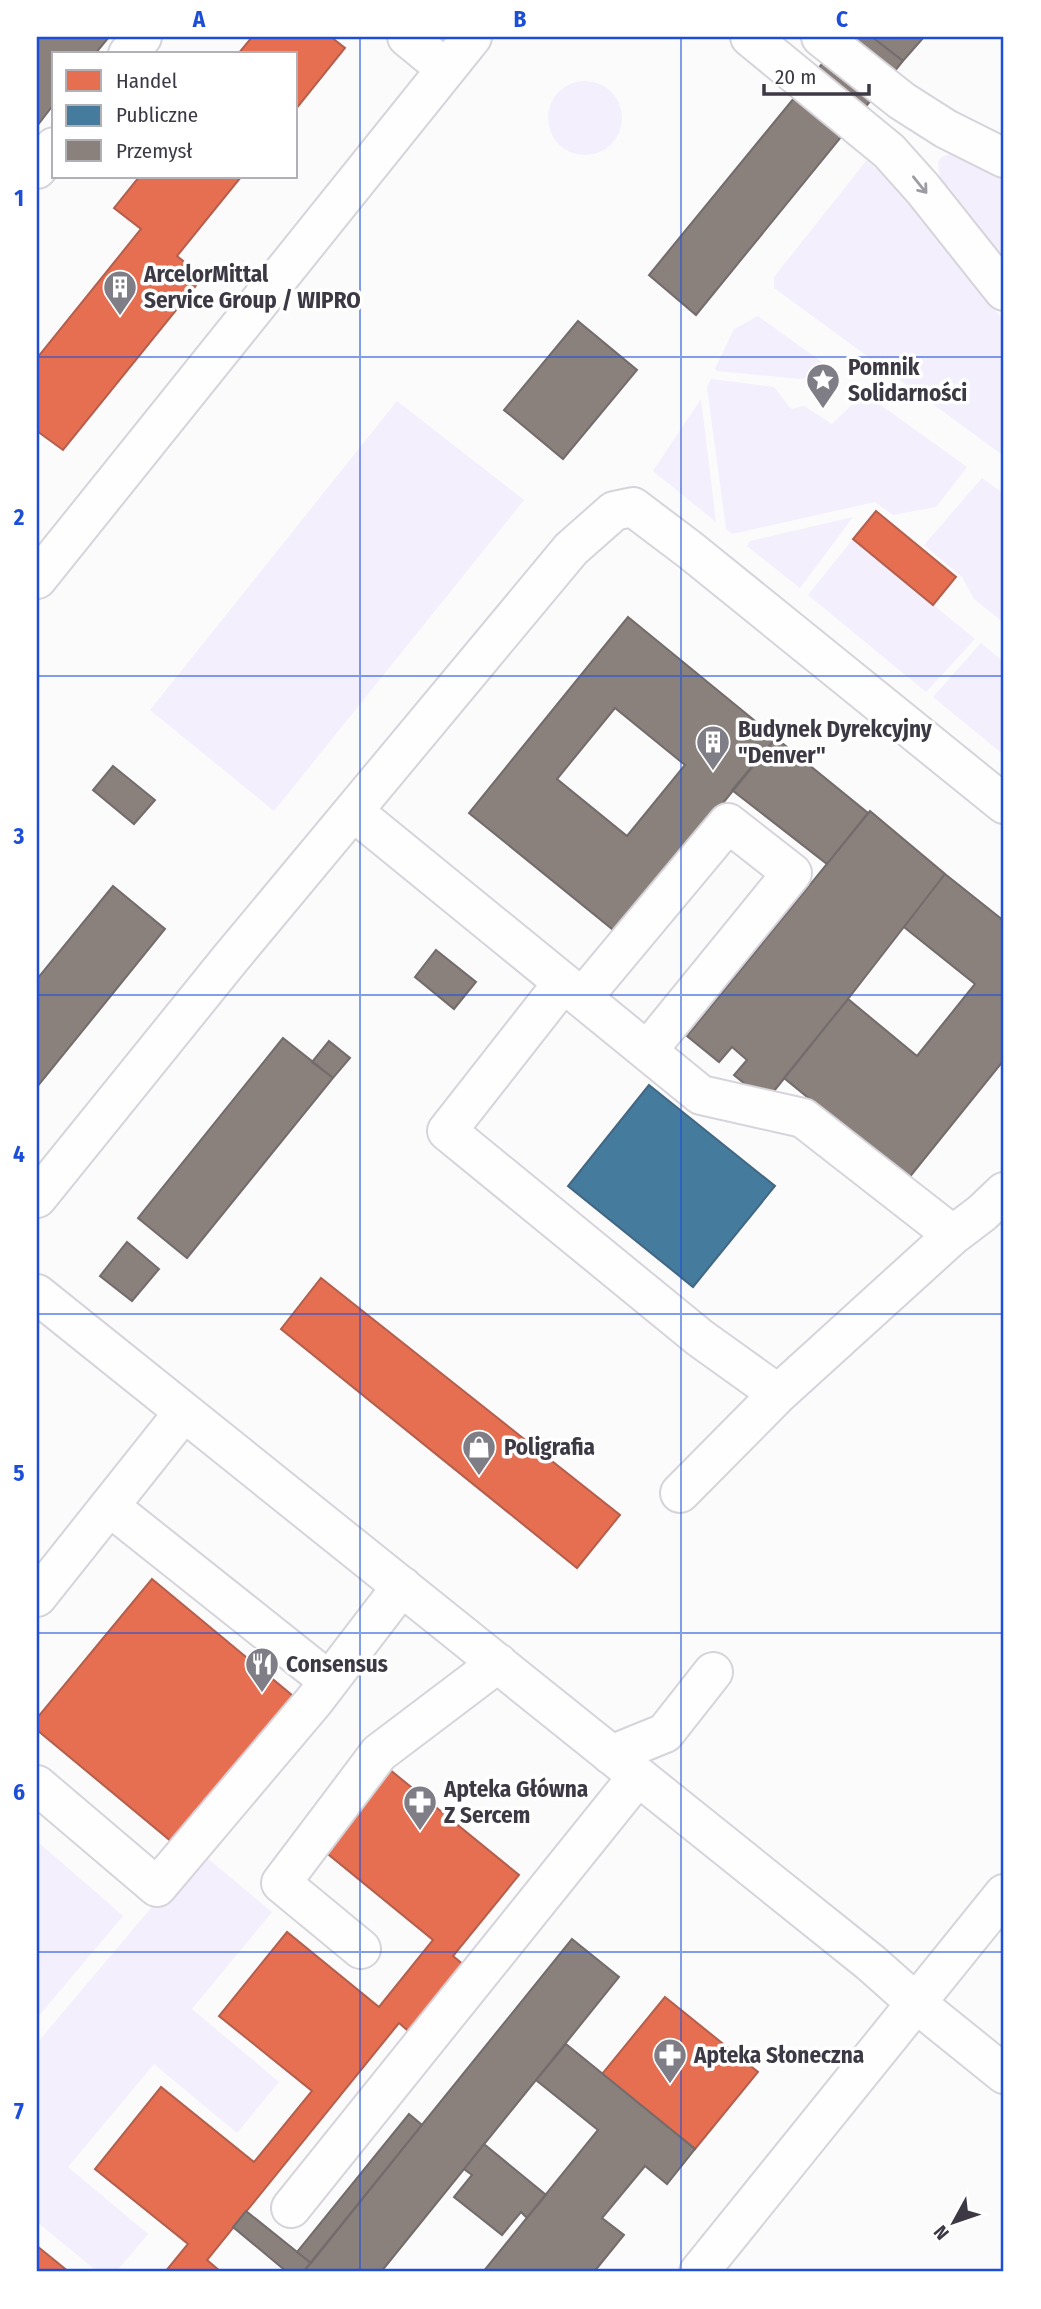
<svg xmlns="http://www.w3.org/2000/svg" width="1041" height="2309" font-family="'Fira Sans Condensed',sans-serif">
  <rect width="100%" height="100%" fill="#fbfbfb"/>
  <!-- grass -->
  <path fill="#f3effd" d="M548 118a37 37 0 1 1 74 0a37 37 0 1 1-74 0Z
    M950 154 1004 179V259L941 182 938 162 942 157Z
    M867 160 893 184 1004 321V456L774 288V277Z
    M758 316 822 362 805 378 800 379 717 371 715 369 734 329Z
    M711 379 774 387 791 409 804 406 832 424 864 393 967 467 936 507 893 515 875 502 732 534 726 529 707 387Z
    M701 399 716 522 653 471Z
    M397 401 524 500 274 811 150 710Z
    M982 478 1004 494V623L974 599 962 577 924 545Z
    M853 517 800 588 747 546 750 541Z
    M853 539 975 639 926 692 808 595Z
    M981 643 1004 662V755L933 697Z
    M37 1841 123 1916 37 2018Z
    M199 1851 272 1912 192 2009 279 2082 237 2133 154 2064 68 2167 148 2234 116 2272H98L37 2222V2043Z"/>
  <!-- shops -->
  <path fill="#e76f51" stroke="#b45f4d" stroke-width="2" d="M252 37H331L345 48 296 109V54H238Z
    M139 177H241L177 256 203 277 63 450 37 431V358L141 229 114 208Z
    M876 511 956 577 933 605 853 539Z
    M321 1278 620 1515 577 1568 281 1329Z
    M152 1579 299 1701 178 1847 37 1730V1718Z
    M389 1769 519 1875 453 1956 470 1970 415 2037 399 2023 207 2260 220 2271 218 2272H165L188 2244 95 2169 161 2087 254 2162 312 2091 219 2016 287 1932 379 2007 433 1940 323 1850Z
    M665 1997 758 2072 695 2149 602 2074Z
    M37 2246 69 2272H37Z"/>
  <!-- public -->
  <path fill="#457b9d" stroke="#426783" stroke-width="2" d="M649 1085 775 1186 693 1287 568 1186Z"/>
  <!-- industry -->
  <path fill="#8a817c" stroke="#736b6c" stroke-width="2" fill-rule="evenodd" d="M37 37H109L95 54H54V104L37 126Z
    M844 37H872L903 61 696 315 649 275Z
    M872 37H924L903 61Z
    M578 321 637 370 563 459 504 410Z
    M628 617 776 738 617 933 469 813ZM615 708 685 765 627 836 557 779Z
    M776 738 868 813 827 864 732 790Z
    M113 766 155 800 134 824 93 790Z
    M870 811 945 874 848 999 766 1101 734 1075 747 1060 732 1047 719 1062 687 1036Z
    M945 874 1004 921V1060L908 1179 784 1078 848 999 917 1056 975 984 904 927Z
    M113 886 165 929 37 1087V979Z
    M436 950 476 982 454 1009 415 977Z
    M283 1038 333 1078 187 1258 138 1218Z
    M329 1041 350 1058 333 1078 312 1062Z
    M127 1242 159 1269 132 1301 100 1276Z
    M572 1939 619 1977 536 2080 381 2272H303Z
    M566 2044 695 2149 667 2184 645 2166 602 2218 624 2235 594 2272H483L598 2130 536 2080Z
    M409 2114 422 2125 311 2263 297 2252Z
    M484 2144 546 2195 527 2218 521 2212 502 2235 454 2197 472 2175 464 2169Z
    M246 2211 311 2263 303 2272H287L233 2227Z"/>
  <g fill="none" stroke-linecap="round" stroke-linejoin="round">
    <!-- minor casing -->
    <g stroke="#d6d4da" stroke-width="42">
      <path id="minor" d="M407 37 446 69
        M750 37 889 151 923 189 1004 291
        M821 37 902 101 946 129 1004 158
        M128 54 142 37
        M37 169 54 147
        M37 579 472 37
        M354 812 701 1095 803 1118 953 1235
        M563 983 447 1131 700 1338 778 1394
        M582 998 728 823 792 873 647 1051
        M37 1198 230 959 571 549 614 511 633 507 690 550 1004 804
        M37 1294 871 1963 916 2003 1004 2074
        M680 1493 778 1394 953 1235 982 1213 1004 1192
        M109 1506 329 1681
        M37 1597 184 1412
        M611 1755 665 1733 713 1672
        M37 1785 157 1887 314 1701 402 1586
        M361 1949 281 1883 379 1753 498 1663
        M291 2208 638 1776
        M699 2272 1004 1894"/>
    </g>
    <!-- minor -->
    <use href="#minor" stroke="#fefefe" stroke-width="38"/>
  </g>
  <!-- one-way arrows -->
  <defs><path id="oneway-shaft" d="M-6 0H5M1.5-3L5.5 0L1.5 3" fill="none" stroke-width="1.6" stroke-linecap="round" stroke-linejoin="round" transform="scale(1.75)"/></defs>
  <use stroke="#9d9ca2" href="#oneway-shaft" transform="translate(920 185) rotate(51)"/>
  <!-- grid -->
  <path fill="none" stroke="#1d4ed8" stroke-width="2" stroke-opacity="0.55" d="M360 37V2272M681 37V2272M37 357H1004M37 676H1004M37 995H1004M37 1314H1004M37 1633H1004M37 1952H1004"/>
  <!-- icons -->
  <defs>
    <g id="building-pin" transform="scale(1.75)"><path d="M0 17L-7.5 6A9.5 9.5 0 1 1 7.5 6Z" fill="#7f7d85" stroke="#fff"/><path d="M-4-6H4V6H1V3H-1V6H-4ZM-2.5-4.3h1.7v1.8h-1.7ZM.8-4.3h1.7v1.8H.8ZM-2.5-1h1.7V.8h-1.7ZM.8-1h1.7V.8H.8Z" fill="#fff"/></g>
    <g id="sight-pin" transform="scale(1.75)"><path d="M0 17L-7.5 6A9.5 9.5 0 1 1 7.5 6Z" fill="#7f7d85" stroke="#fff"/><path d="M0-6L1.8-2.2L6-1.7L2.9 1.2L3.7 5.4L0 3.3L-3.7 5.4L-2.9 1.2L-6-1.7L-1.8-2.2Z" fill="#fff"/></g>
    <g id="shop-pin" transform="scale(1.75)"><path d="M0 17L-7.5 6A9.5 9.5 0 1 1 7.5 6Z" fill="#7f7d85" stroke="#fff"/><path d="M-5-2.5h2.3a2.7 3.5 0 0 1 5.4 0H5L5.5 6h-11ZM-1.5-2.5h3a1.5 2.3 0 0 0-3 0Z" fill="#fff"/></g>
    <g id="restaurant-pin" transform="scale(1.75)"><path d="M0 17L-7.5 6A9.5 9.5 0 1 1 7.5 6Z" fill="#7f7d85" stroke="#fff"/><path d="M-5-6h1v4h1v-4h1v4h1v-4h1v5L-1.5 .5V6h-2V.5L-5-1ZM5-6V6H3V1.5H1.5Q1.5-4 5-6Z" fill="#fff"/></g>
    <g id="pharmacy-pin" transform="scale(1.75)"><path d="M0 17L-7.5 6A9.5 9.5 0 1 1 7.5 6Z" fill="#7f7d85" stroke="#fff"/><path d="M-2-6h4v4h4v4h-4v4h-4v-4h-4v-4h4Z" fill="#fff"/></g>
  </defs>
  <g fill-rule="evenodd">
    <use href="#building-pin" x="120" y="287"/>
    <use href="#sight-pin" x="823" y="380"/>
    <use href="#building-pin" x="713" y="742"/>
    <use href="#shop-pin" x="479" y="1447"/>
    <use href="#restaurant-pin" x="262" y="1664"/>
    <use href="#pharmacy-pin" x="420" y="1802"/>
    <use href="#pharmacy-pin" x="670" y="2055"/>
  </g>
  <g text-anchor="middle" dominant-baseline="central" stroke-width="7" stroke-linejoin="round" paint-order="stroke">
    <!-- poi labels -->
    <g font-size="23" font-weight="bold" fill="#3c3945" stroke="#fff" text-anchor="start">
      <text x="144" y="274">ArcelorMittal<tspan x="144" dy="26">Service Group / WIPRO</tspan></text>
      <text x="848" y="367">Pomnik<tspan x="848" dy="26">Solidarności</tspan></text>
      <text x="738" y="729">Budynek Dyrekcyjny<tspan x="738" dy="26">"Denver"</tspan></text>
      <text x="504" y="1447">Poligrafia</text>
      <text x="286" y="1664">Consensus</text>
      <text x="444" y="1789">Apteka Główna<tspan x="444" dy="26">Z Sercem</tspan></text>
      <text x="694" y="2055">Apteka Słoneczna</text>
    </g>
  </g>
  <!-- border -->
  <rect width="1041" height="2309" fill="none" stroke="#ffffff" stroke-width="77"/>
  <!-- legend -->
  <rect x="52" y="52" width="245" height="126" fill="#ffffff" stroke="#b1b0b5" stroke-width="2"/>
  <rect x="66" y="70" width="35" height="21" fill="#e76f51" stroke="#b1b0b5" stroke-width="2"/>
  <text x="116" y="88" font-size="21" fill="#3c3945">Handel</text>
  <rect x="66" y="105" width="35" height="21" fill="#457b9d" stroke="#b1b0b5" stroke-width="2"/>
  <text x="116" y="122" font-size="21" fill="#3c3945">Publiczne</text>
  <rect x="66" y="140" width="35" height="21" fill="#8a817c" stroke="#b1b0b5" stroke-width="2"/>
  <text x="116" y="158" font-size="21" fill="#3c3945">Przemysł</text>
  <!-- north arrow -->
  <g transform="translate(954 2222) rotate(230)" stroke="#ffffff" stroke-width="5" paint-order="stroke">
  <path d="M0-5L12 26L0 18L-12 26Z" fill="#3c3945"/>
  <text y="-10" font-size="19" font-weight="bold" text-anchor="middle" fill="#3c3945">N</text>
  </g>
  <!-- scale -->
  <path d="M764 84v10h105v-10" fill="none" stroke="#3c3945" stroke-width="3.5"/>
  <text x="775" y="84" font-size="21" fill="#3c3945" stroke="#ffffff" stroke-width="5" paint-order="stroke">20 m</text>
  <rect x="38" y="38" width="964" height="2232" fill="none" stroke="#1d4ed8" stroke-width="2.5"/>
  <g font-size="23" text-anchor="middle" font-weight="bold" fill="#1d4ed8">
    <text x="199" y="27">A</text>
    <text x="520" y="27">B</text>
    <text x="842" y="27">C</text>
    <text x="19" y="206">1</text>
    <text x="19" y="525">2</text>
    <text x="19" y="844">3</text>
    <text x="19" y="1162">4</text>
    <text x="19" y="1481">5</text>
    <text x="19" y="1800">6</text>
    <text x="19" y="2119">7</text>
  </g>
</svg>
